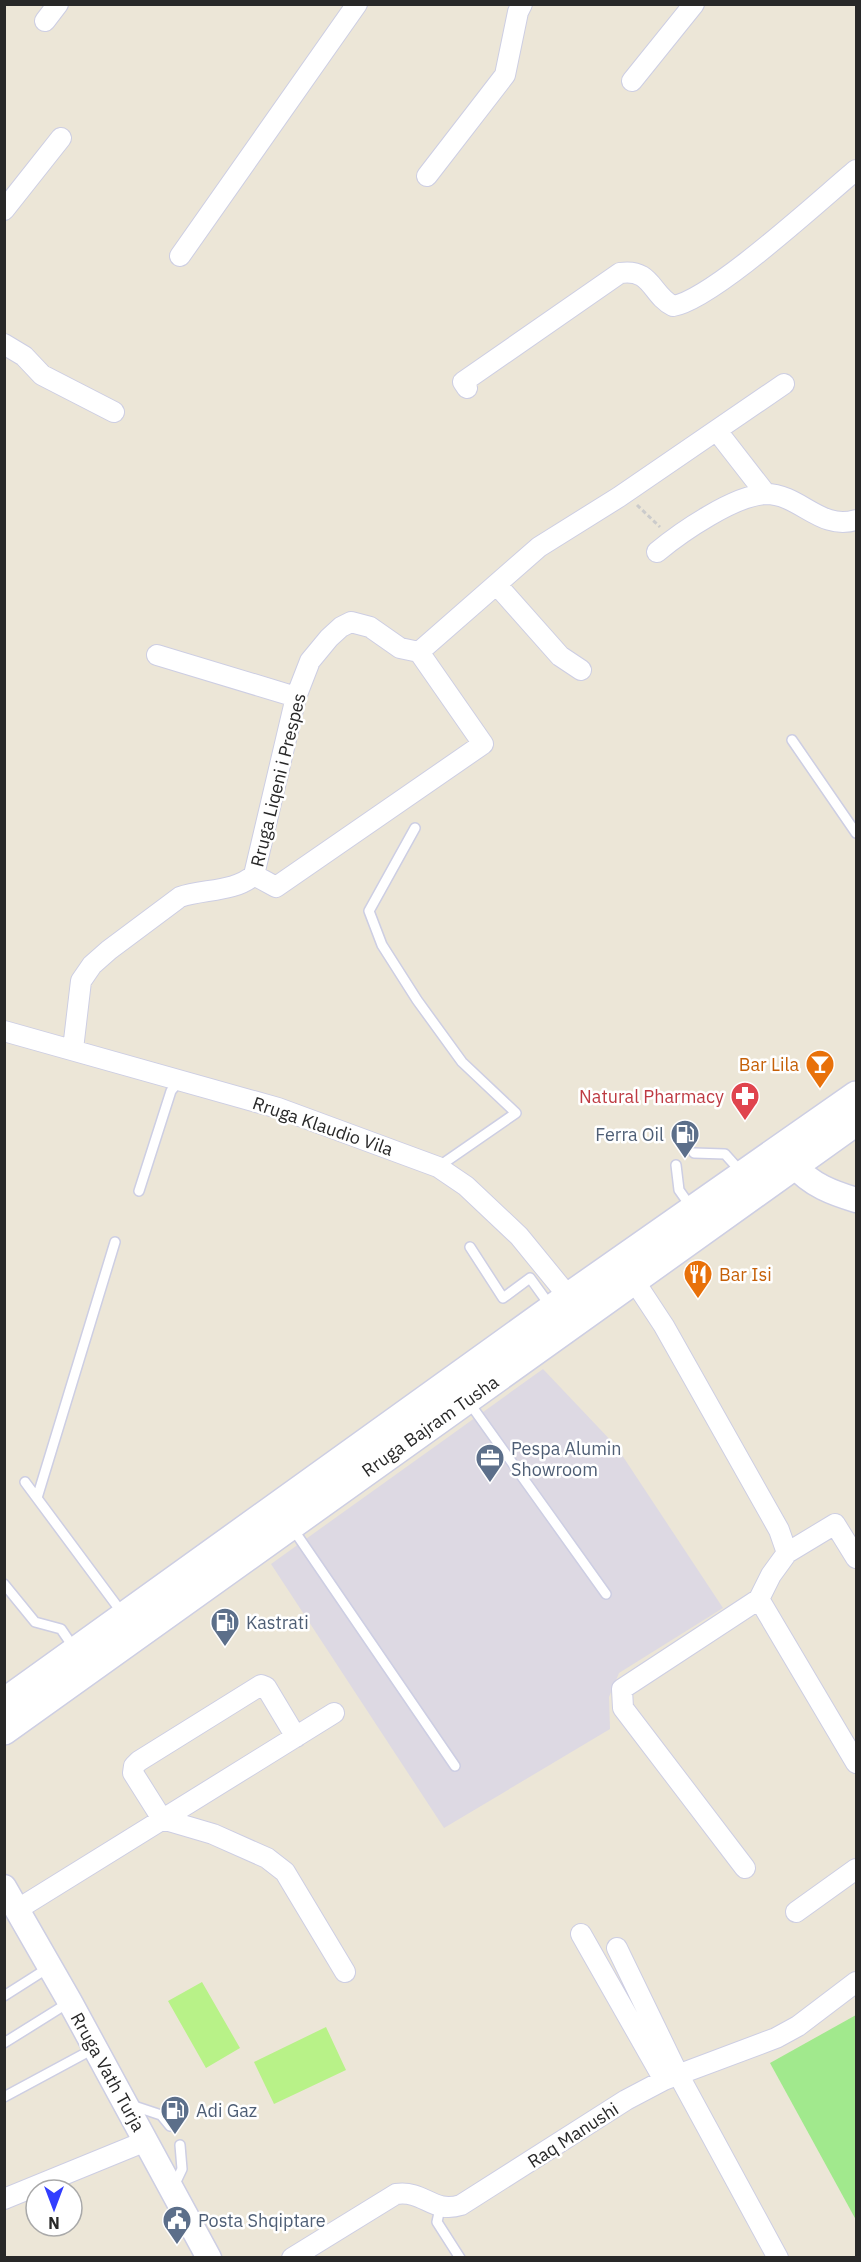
<svg xmlns="http://www.w3.org/2000/svg" width="861" height="2262" font-family="'IBM Plex Sans',sans-serif">
  <rect width="100%" height="100%" fill="#ece6d7"/>
  <!-- industrial -->
  <path fill="#ddd9e3" d="M543 1369 616 1446 723 1608 619 1673 609 1697 610 1729 444 1828 271 1564Z"/>
  <!-- green -->
  <path fill="#a1e98d" d="M856 2015V2220L770 2063Z"/>
  <!-- pitch -->
  <path fill="#b8f288" d="M202 1982 240 2048 206 2068 168 2001Z
    M326 2027 346 2070 274 2104 254 2062Z"/>
  <g fill="none" stroke-linecap="round" stroke-linejoin="round">
    <!-- service casing -->
    <g stroke="#cdcee3" stroke-width="12">
      <path id="service" d="M792 740 856 833
        M415 828 369 911 382 945 417 1000 462 1062 516 1113 438 1167
        M694 1153 725 1154 742 1173
        M676 1165 679 1190 691 1207
        M139 1191 171 1091 180 1080
        M470 1247 503 1298 530 1278 551 1307
        M468 1401 606 1594
        M25 1482 123 1614
        M37 1498 115 1242
        M293 1529 455 1766
        M4 1584 35 1622 61 1629 74 1648
        M4 1996 48 1968
        M4 2043 68 2003
        M4 2097 95 2048
        M131 2105 161 2115 170 2126
        M173 2188 182 2169 180 2145
        M440 2208 437 2222 460 2258"/>
    </g>
    <!-- minor casing -->
    <g stroke="#cdcee3" stroke-width="22">
      <path id="minor" d="M45 21 58 4
        M632 81 694 4
        M427 176 505 75 518 12 522 4
        M4 210 61 138
        M180 256 357 4
        M4 344 24 356 42 375 114 412
        M467 388 463 382 620 273C652 268 651 295 673 306 712 300 821 199 856 170
        M717 431 766 494
        M657 552C681 532 735 495 766 494 800 494 820 531 856 520
        M497 585 560 656 581 670
        M157 655 296 697
        M254 875 276 887 483 744 419 652
        M4 1031 278 1108 438 1167 466 1186 519 1236 577 1307
        M73 1049 81 981 92 965 109 950 180 897C204 889 235 892 254 875L296 697 310 661 329 638 341 627 351 622 370 627 400 648 419 652 539 547 619 497 784 384
        M635 1282 664 1326 779 1530 787 1553
        M759 1599 856 1763
        M296 1737 266 1687 261 1685 139 1761 134 1766 133 1773 162 1819 213 1834 267 1858 285 1872 345 1972
        M745 1868 623 1708 622 1689 759 1599 771 1575 787 1553 835 1524 856 1558
        M18 1909 334 1713
        M796 1912 856 1869
        M581 1934 664 2080
        M617 1948 678 2074 778 2258
        M4 2199 146 2141
        M292 2258 396 2194C425 2190 432 2214 461 2205L626 2100 664 2080 776 2038 798 2026 856 1982"/>
    </g>
    <!-- tertiary casing -->
    <g stroke="#cdcee3" stroke-width="27">
      <path id="tertiary" d="M795 1166C811 1185 833 1193 856 1200
        M4 1887 70 2002 209 2258"/>
    </g>
    <!-- secondary casing -->
    <g stroke="#cdcee3" stroke-width="30">
      <path id="secondary" d="M4 1702 569 1296 856 1095
        M4 1731 856 1122"/>
    </g>
    <!-- path -->
    <path stroke="#cbcbcb" stroke-width="3" stroke-dasharray="4.5 3" stroke-linecap="butt" d="M637 505 660 527"/>
    <!-- service -->
    <use href="#service" stroke="#fff" stroke-width="9"/>
    <!-- minor -->
    <use href="#minor" stroke="#fff" stroke-width="20"/>
    <!-- tertiary -->
    <use href="#tertiary" stroke="#fff" stroke-width="24"/>
    <!-- secondary -->
    <use href="#secondary" stroke="#fff" stroke-width="27"/>
  </g>
  <!-- icons -->
  <defs>
    <g id="bar-pin" transform="scale(1.5)"><path d="M0 17L-7.5 6A9.5 9.5 0 1 1 7.5 6Z" fill="#e8710a" stroke="#fff"/><path d="M-6-5H6L.8 .8V4.5H3.5V6h-7V4.5H-.8V.8Z" fill="#fff"/></g>
    <g id="pharmacy-pin" transform="scale(1.5)"><path d="M0 17L-7.5 6A9.5 9.5 0 1 1 7.5 6Z" fill="#e0444e" stroke="#fff"/><path d="M-2-6h4v4h4v4h-4v4h-4v-4h-4v-4h4Z" fill="#fff"/></g>
    <g id="fuel-pin" transform="scale(1.5)"><path d="M0 17L-7.5 6A9.5 9.5 0 1 1 7.5 6Z" fill="#5c6f8a" stroke="#fff"/><path d="M-5.5-6h7V0h2V4h1.3V-2.5L3-4.5l.8-.8L6-3V5H2.5V1h-1V6h-7ZM-4.2-4.7v3.2H.2V-4.7Z" fill="#fff"/></g>
    <g id="restaurant-pin" transform="scale(1.5)"><path d="M0 17L-7.5 6A9.5 9.5 0 1 1 7.5 6Z" fill="#e8710a" stroke="#fff"/><path d="M-5-6h1v4h1v-4h1v4h1v-4h1v5L-1.5 .5V6h-2V.5L-5-1ZM5-6V6H3V1.5H1.5Q1.5-4 5-6Z" fill="#fff"/></g>
    <g id="office-pin" transform="scale(1.5)"><path d="M0 17L-7.5 6A9.5 9.5 0 1 1 7.5 6Z" fill="#5c6f8a" stroke="#fff"/><path d="M-6-3h4V-5.5h4V-3h4V5H-6ZM-1-4.5V-3h2v-1.5ZM-6 0V1H6V0Z" fill="#fff"/></g>
    <g id="civic-pin" transform="scale(1.5)"><path d="M0 17L-7.5 6A9.5 9.5 0 1 1 7.5 6Z" fill="#5c6f8a" stroke="#fff"/><path d="M-.6-6.5H3V-4.5H.6V-3L4-1V1h2V6H-6V1h2V-1L-.6-3ZM-1.2 2.5V6h2.4V2.5Z" fill="#fff"/></g>
  </defs>
  <g fill-rule="evenodd">
    <use href="#bar-pin" x="820" y="1064"/>
    <use href="#pharmacy-pin" x="745" y="1096"/>
    <use href="#fuel-pin" x="685" y="1134"/>
    <use href="#restaurant-pin" x="698" y="1274"/>
    <use href="#office-pin" x="490" y="1458"/>
    <use href="#fuel-pin" x="225" y="1622"/>
    <use href="#fuel-pin" x="175" y="2110"/>
    <use href="#civic-pin" x="177" y="2220"/>
  </g>
  <g text-anchor="middle" dominant-baseline="central" stroke-width="5" stroke-linejoin="round" paint-order="stroke">
    <!-- street labels -->
    <g font-size="18" fill="#282828" stroke="#fff">
      <text transform="translate(278 780) rotate(-76)">Rruga Liqeni i Prespes</text>
      <text transform="translate(323 1126) rotate(19)">Rruga Klaudio Vila</text>
      <text transform="translate(430 1426) rotate(-35)">Rruga Bajram Tusha</text>
      <text transform="translate(108 2072) rotate(61)">Rruga Vath Turja</text>
      <text transform="translate(573 2135) rotate(-33)">Raq Manushi</text>
    </g>
    <!-- food labels -->
    <g font-size="18" fill="#c56008" stroke="#fff" text-anchor="end">
      <text x="799" y="1064">Bar Lila</text>
      <text x="719" y="1274" text-anchor="start">Bar Isi</text>
    </g>
    <!-- health labels -->
    <g font-size="18" fill="#be3a42" stroke="#fff" text-anchor="end">
      <text x="724" y="1096">Natural Pharmacy</text>
    </g>
    <!-- service labels -->
    <g font-size="18" fill="#4e5e75" stroke="#fff" text-anchor="start">
      <text x="664" y="1134" text-anchor="end">Ferra Oil</text>
      <text x="511" y="1448">Pespa Alumin<tspan x="511" dy="21">Showroom</tspan></text>
      <text x="246" y="1622">Kastrati</text>
      <text x="196" y="2110">Adi Gaz</text>
      <text x="198" y="2220">Posta Shqiptare</text>
    </g>
  </g>
  <!-- border -->
  <rect width="861" height="2262" fill="none" stroke="#282828" stroke-width="12"/>
  <!-- north arrow -->
  <g transform="translate(54 2208) rotate(180)"><circle r="28" fill="#ffffff" stroke="#a9a9a9" stroke-width="1.5"/>
  <path d="M0-4.5L10 22L0 15L-10 22Z" fill="#323eff"/>
  <text y="-9" font-size="16" font-weight="bold" text-anchor="middle" fill="#282828">N</text>
  </g>
</svg>
